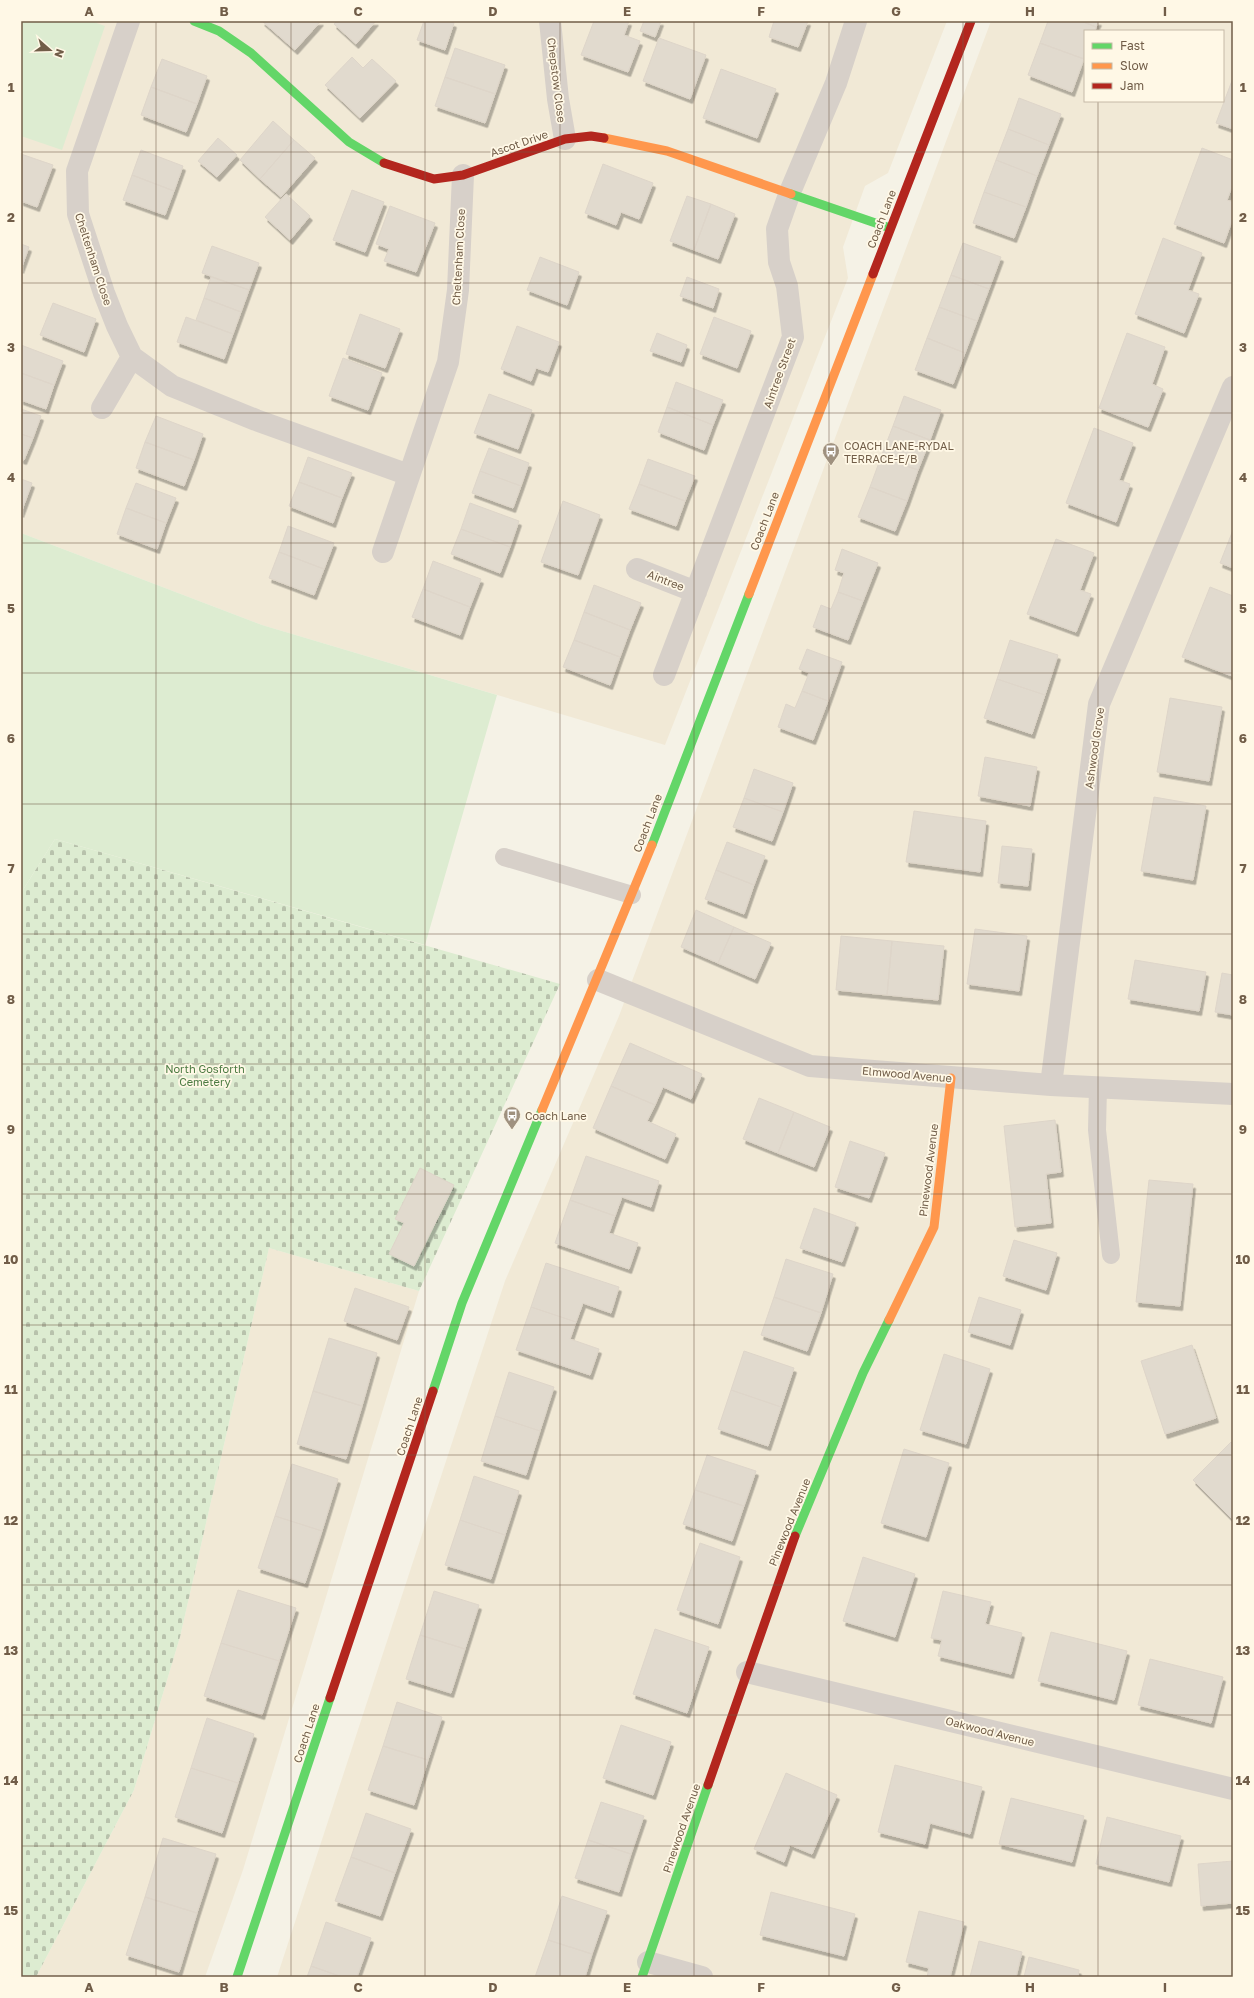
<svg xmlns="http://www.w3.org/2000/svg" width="1254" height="1998" font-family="'Golos Text',sans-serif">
  <defs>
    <pattern id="cemetery-stones" width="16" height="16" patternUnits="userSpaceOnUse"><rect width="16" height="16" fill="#ddecd1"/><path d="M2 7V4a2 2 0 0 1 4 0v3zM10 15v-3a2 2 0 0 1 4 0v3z" fill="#b8c2ac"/></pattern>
    <filter id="shadow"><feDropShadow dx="2.5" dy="4.5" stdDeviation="0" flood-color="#0004"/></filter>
  </defs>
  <rect width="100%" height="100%" fill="#f5f2e6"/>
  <!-- residential -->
  <path fill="#f1e9d6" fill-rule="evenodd" d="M21 21H947L888 173 865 186 843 247 848 278 665 745 262 625 21 533Z
    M991 21H1233V1977H277L505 1281 619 1016ZM1085 31H1223V101H1085Z
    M269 1248 419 1291 243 1870 205 1977H36L134 1790 180 1637Z"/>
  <!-- grass -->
  <path fill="#ddecd1" d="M21 21H91L105 26 62 150 21 136Z
    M21 533 262 625 497 695 425 945 55 839 21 893Z"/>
  <!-- cemetery -->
  <path fill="url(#cemetery-stones)" d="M55 839 560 984 419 1291 269 1248 180 1637 134 1790 36 1977H21V893Z"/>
  <!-- building -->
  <path fill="#e1dace" stroke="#ded5c9" filter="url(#shadow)" d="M262 21H321L295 50Z
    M337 21H376L356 44 334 24Z
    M424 21H448L454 23 445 50 417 40Z
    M594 21H629L624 35 640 41 628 72 581 55Z
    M644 21H661L655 37 640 31Z
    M774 21H808L798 47 769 37Z
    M1048 21H1081L1096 27 1095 31H1085L1084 59 1040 43Z
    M1081 21H1099L1096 27Z
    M659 38 706 55 690 99 643 81Z
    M1040 43 1084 59 1072 92 1028 75Z
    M455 48 505 65 495 94 445 77Z
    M352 57 363 68 372 59 396 81 360 118 325 85Z
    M162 59 207 76 197 104 151 87Z
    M721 69 776 89 757 138 703 118Z
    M445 77 495 94 485 123 435 106Z
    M1233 78V129L1216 123Z
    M151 87 197 104 186 132 141 115Z
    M1019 98 1061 114 1049 145 1008 129Z
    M273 121 294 140 260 179 240 160Z
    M1008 129 1049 145 1037 176 996 160Z
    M218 138 237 155 217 177 198 161Z
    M294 140 315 158 281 197 260 179Z
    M1202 148 1233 160V184L1227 200 1233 202V218L1224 243 1174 224Z
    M141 150 183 166 174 191 132 175Z
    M21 154 53 165 37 207 21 201Z
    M996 160 1037 176 1026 207 984 192Z
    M603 164 653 183 639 219 621 212 616 225 585 213Z
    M132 175 174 191 165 215 123 200Z
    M352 190 384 202 365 252 333 240Z
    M984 192 1026 207 1014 238 973 223Z
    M286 194 310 216 290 240 265 217Z
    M687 196 711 204 694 250 670 241Z
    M711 204 735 214 718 259 694 250Z
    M390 206 435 223 416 272 384 261 389 249 376 244Z
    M1163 238 1202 253 1188 290 1199 294 1184 333 1135 314Z
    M963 243 1001 257 989 289 951 275Z
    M21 244 29 247 21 269Z
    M212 246 259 263 249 290 202 273Z
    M540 257 579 272 567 305 527 290Z
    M951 275 989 289 977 321 939 307Z
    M211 277 249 290 241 312 204 298Z
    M687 277 719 289 713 308 680 296Z
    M204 298 241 312 233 334 196 320Z
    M53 303 96 319 84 352 40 335Z
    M939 307 977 321 965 353 927 338Z
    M360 314 400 329 385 368 346 354Z
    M186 317 233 334 224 359 177 342Z
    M714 317 751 331 737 368 700 354Z
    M517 326 559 342 548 372 536 368 531 381 501 369Z
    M657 333 687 345 681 362 650 351Z
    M1127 333 1165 347 1152 384 1163 389 1148 427 1099 408Z
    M927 338 965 353 953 384 915 370Z
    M21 345 63 361 54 385 21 373Z
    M343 358 382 373 368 410 329 396Z
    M21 373 54 385 46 409 21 400Z
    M676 382 723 400 713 425 667 407Z
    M489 394 532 410 518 449 474 433Z
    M904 396 941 410 930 440 893 426Z
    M667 407 713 425 704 450 658 432Z
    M21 409 41 416 33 438 21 434Z
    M156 416 203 434 194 460 145 442Z
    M893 426 930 440 918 470 881 457Z
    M1094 428 1133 443 1119 480 1130 484 1116 522 1066 503Z
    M21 434 33 438 24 460 21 459Z
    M145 442 194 460 184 486 136 468Z
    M489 448 529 463 521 486 480 471Z
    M308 457 352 473 342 498 299 482Z
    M881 457 918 470 907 501 870 487Z
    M648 459 695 476 685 501 639 484Z
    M480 471 521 486 513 508 472 493Z
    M21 479 32 483 21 513Z
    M299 482 342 498 333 523 289 506Z
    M136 483 176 498 166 523 126 508Z
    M639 484 685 501 676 526 629 509Z
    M870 487 907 501 895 531 858 517Z
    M563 501 600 515 578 575 541 562Z
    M470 503 519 521 510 547 461 529Z
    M126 508 166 523 157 549 117 534Z
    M288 526 334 543 324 569 279 552Z
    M461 529 510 547 500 573 451 554Z
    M1233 530V568L1220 563Z
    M1056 539 1094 553 1080 590 1091 594 1076 632 1027 614Z
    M842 549 878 563 863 601 838 592 844 573 835 570Z
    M279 552 324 569 314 595 269 578Z
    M433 561 481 579 470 607 423 589Z
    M594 585 641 603 630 630 584 612Z
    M1210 587 1233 596 1232 676 1182 657Z
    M423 589 470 607 460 635 412 617Z
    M838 592 863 601 848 640 813 627 821 605 831 609Z
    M584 612 630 630 620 657 574 640Z
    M574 640 620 657 610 685 563 667Z
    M1010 640 1058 655 1045 695 997 679Z
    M807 649 842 662 828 701 802 691 809 673 799 669Z
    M997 679 1045 695 1032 734 984 718Z
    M802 691 828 701 813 740 778 727 786 704 795 708Z
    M1170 698 1222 707 1209 781 1157 772Z
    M985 757 1037 767 1030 806 978 796Z
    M754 769 793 783 783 812 744 798Z
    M1154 797 1206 806 1193 880 1141 871Z
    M744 798 783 812 772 841 733 827Z
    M914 811 986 821 980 872 906 862Z
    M727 842 765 856 754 885 716 870Z
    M1002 846 1032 849 1028 886 998 883Z
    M716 870 754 885 744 914 705 899Z
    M696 910 734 927 718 963 681 947Z
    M734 927 771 943 755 979 718 963Z
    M975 929 1027 936 1019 991 967 984Z
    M841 936 892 941 887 995 836 990Z
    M892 941 944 946 938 1000 887 995Z
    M1135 960 1206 972 1199 1011 1128 999Z
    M1222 973 1233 975V1015L1215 1012Z
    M630 1043 702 1074 691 1099 663 1087 655 1105 611 1086Z
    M611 1086 655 1105 647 1121 676 1134 665 1159 593 1128Z
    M759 1098 794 1112 778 1153 743 1139Z
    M794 1112 830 1127 814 1167 778 1153Z
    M1055 1120 1061 1172 1046 1174 1051 1223 1015 1227 1004 1126Z
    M850 1141 885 1153 869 1198 835 1187Z
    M586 1156 659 1181 651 1207 622 1197 615 1216 570 1200Z
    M420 1168 454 1185 414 1266 389 1254 404 1223 395 1219Z
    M1149 1180 1193 1184 1180 1306 1136 1302Z
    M570 1200 615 1216 609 1233 638 1243 629 1269 555 1243Z
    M814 1208 856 1223 842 1262 800 1248Z
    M1014 1240 1057 1253 1046 1290 1003 1276Z
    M786 1259 833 1274 821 1313 774 1297Z
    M546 1263 619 1287 611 1313 583 1303 576 1322 531 1307Z
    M355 1288 409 1307 397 1340 344 1321Z
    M774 1297 821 1313 807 1351 761 1335Z
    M979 1297 1021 1310 1010 1345 968 1332Z
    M531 1307 576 1322 570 1339 599 1349 590 1375 516 1350Z
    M329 1338 377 1353 362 1406 313 1391Z
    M1192 1345 1216 1418 1165 1434 1141 1361Z
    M744 1351 794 1368 781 1407 731 1390Z
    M944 1354 990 1369 966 1444 920 1430Z
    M509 1372 554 1387 540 1431 495 1416Z
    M731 1390 781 1407 768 1446 718 1429Z
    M313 1391 362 1406 346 1459 297 1444Z
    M495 1416 540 1431 526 1475 481 1461Z
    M1231 1442 1233 1444V1520L1193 1480Z
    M904 1449 949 1463 926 1537 881 1523Z
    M707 1455 756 1471 744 1506 695 1490Z
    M292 1464 338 1479 322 1531 275 1516Z
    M474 1476 519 1491 505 1535 460 1520Z
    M695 1490 744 1506 732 1541 683 1524Z
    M275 1516 322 1531 305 1583 258 1568Z
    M460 1520 505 1535 491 1579 445 1565Z
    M700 1543 740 1557 718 1624 677 1610Z
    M863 1557 915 1574 895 1637 843 1621Z
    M238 1590 296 1608 279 1661 221 1643Z
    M434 1591 479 1605 465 1649 420 1635Z
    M943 1591 991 1602 985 1624 1022 1633 1011 1674 938 1656 942 1640 931 1638Z
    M655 1629 709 1647 687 1713 633 1694Z
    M1051 1632 1127 1651 1114 1700 1038 1681Z
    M420 1635 465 1649 451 1693 406 1679Z
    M221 1643 279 1661 262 1715 204 1696Z
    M1150 1659 1223 1677 1211 1723 1138 1705Z
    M397 1702 442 1717 428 1760 383 1746Z
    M207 1718 254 1734 238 1783 191 1768Z
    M621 1725 671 1742 653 1795 603 1778Z
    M383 1746 428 1760 414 1805 368 1790Z
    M895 1765 982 1787 970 1834 930 1823 925 1844 878 1832Z
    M191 1768 238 1783 222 1833 175 1817Z
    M786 1773 837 1795 812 1854 790 1845 784 1862 754 1849Z
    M1011 1798 1084 1816 1072 1862 999 1844Z
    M601 1802 644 1816 631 1854 588 1840Z
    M366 1813 411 1829 395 1873 351 1857Z
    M1107 1817 1181 1836 1169 1882 1096 1864Z
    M163 1838 216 1854 197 1913 145 1897Z
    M588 1840 631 1854 619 1892 575 1878Z
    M351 1857 395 1873 380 1916 335 1901Z
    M1233 1861V1903L1201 1906 1198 1864Z
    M771 1892 855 1914 844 1956 760 1935Z
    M562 1896 607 1911 592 1954 548 1940Z
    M145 1897 197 1913 179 1972 126 1955Z
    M919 1911 964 1922 950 1977H927L929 1968 906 1962Z
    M326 1922 371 1938 357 1977H342L311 1966Z
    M548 1940 592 1954 585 1977H535Z
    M979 1941 1022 1952 1016 1977H970Z
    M1029 1957 1079 1970 1078 1977H1024Z
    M311 1966 342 1977H307Z"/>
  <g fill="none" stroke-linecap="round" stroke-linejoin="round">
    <!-- lane -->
    <path stroke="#d7d0c9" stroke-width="18" d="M504 857 632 895
      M1098 1087 1097 1130 1111 1255"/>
    <!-- street -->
    <path stroke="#d7d0c9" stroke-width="22" d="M129 21 77 171 78 214 104 293 117 326 132 357 172 386 256 420 409 475
      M550 21 558 99 565 139
      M102 408 132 357
      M383 552 448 362 458 290 463 175
      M637 569 696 592
      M664 675 793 337 787 286 779 262 777 229 790 192 836 83 856 21
      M598 980 810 1066 1051 1085 1233 1094
      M1051 1085 1099 704 1233 387
      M747 1672 1233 1789
      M648 1962 702 1977"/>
    <!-- fast -->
    <path stroke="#63d668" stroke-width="9" d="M194 21 219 31 251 53 349 142 384 163
      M791 194 890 228
      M652 845 749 594
      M433 1391 462 1303 542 1110
      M795 1536 863 1373 889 1320
      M237 1977 330 1698
      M642 1977 708 1785"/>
    <!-- slow -->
    <path stroke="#ff974d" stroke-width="9" d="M604 138 667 151 791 194
      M749 594 873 274
      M542 1110 652 845
      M889 1320 934 1227 951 1078"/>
    <!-- jam -->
    <path stroke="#b3261e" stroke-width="9" d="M384 163 434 179 463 175 565 139 591 136 604 138
      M873 274 971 21
      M330 1698 433 1391
      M708 1785 795 1536"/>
  </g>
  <!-- grid -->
  <path fill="none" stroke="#715d48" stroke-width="1" stroke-opacity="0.55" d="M156 21V1977M291 21V1977M425 21V1977M560 21V1977M694 21V1977M829 21V1977M963 21V1977M1098 21V31M1098 101V1977M21 152H1233M21 283H1233M21 413H1233M21 543H1233M21 673H1233M21 804H1233M21 934H1233M21 1064H1233M21 1194H1233M21 1325H1233M21 1455H1233M21 1585H1233M21 1715H1233M21 1846H1233"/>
  <!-- icons -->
  <defs>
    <g id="bus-pin" transform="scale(0.9)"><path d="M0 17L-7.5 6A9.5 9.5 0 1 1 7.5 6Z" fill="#9f917f" stroke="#fff8e6"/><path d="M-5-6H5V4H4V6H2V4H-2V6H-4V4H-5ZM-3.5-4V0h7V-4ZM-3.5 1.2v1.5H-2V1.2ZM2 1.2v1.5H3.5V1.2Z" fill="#fff"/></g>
  </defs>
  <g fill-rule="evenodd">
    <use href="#bus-pin" x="831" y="451"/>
    <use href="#bus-pin" x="512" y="1115"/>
  </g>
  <g text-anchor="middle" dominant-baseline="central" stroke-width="3.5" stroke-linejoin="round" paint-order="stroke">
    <!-- street labels -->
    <g font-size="11" fill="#715d48" stroke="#fff8e6">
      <text transform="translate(557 80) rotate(83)">Chepstow Close</text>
      <text transform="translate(519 143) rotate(-19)">Ascot Drive</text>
      <text transform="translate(881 219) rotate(-69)">Coach Lane</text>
      <text transform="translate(458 257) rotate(-87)">Cheltenham Close</text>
      <text transform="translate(94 259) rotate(72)">Cheltenham Close</text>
      <text transform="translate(779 373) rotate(-70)">Aintree Street</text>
      <text transform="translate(764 521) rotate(-69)">Coach Lane</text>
      <text transform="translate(666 580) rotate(21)">Aintree</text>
      <text transform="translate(1094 748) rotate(-82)">Ashwood Grove</text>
      <text transform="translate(647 823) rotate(-69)">Coach Lane</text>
      <text transform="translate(907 1074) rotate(5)">Elmwood Avenue</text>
      <text transform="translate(928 1170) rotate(-83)">Pinewood Avenue</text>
      <text transform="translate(409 1426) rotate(-72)">Coach Lane</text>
      <text transform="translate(789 1522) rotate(-68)">Pinewood Avenue</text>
      <text transform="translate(990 1731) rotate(14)">Oakwood Avenue</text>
      <text transform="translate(306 1733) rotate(-72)">Coach Lane</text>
      <text transform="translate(681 1828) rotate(-71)">Pinewood Avenue</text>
    </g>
    <!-- poi labels -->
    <g font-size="11" fill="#715d48" stroke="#fff8e6" text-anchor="start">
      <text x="844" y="445">COACH LANE-RYDAL<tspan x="844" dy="13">TERRACE-E/B</tspan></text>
      <text x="525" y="1115">Coach Lane</text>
    </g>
    <!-- park labels -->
    <g font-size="11" fill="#4d7c43" stroke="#fff8e6">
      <text x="205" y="1068">North Gosforth<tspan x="205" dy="13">Cemetery</tspan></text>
    </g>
  </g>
  <!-- border -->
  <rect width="1254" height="1998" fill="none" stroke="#fff8e6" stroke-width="44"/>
  <!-- legend -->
  <rect x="1084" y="30" width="140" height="72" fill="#fff8e6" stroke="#c6baa7"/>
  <rect x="1092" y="43" width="20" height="6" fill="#63d668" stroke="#c6baa7"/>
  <text x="1120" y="50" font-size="12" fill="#715d48">Fast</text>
  <rect x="1092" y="63" width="20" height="6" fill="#ff974d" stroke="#c6baa7"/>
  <text x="1120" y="70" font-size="12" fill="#715d48">Slow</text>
  <rect x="1092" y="83" width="20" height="6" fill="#b3261e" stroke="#c6baa7"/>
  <text x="1120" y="90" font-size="12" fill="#715d48">Jam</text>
  <!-- north arrow -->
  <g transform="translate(50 50) rotate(110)" stroke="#fff8e6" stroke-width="3" paint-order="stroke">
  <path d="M0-3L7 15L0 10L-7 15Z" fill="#715d48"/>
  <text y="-6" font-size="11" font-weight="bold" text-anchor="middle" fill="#715d48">N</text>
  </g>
  <rect x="22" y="22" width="1210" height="1954" fill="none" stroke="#715d48" stroke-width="1.5"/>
  <g font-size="13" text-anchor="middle" font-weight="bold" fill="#715d48">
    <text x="89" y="16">A</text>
    <text x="224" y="16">B</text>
    <text x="358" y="16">C</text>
    <text x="493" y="16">D</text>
    <text x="627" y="16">E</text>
    <text x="761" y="16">F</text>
    <text x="896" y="16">G</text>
    <text x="1030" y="16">H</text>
    <text x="1165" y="16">I</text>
    <text x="11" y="92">1</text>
    <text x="1243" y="92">1</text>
    <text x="11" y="222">2</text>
    <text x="1243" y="222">2</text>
    <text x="11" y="352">3</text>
    <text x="1243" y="352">3</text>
    <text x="11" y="482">4</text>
    <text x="1243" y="482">4</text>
    <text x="11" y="613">5</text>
    <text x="1243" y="613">5</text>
    <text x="11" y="743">6</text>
    <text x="1243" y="743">6</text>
    <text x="11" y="873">7</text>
    <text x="1243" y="873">7</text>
    <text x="11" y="1004">8</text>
    <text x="1243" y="1004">8</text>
    <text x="11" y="1134">9</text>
    <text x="1243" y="1134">9</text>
    <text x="11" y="1264">10</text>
    <text x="1243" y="1264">10</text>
    <text x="11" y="1394">11</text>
    <text x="1243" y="1394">11</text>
    <text x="11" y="1525">12</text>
    <text x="1243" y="1525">12</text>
    <text x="11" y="1655">13</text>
    <text x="1243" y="1655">13</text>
    <text x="11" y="1785">14</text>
    <text x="1243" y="1785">14</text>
    <text x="11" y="1915">15</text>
    <text x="1243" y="1915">15</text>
    <text x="89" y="1992">A</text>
    <text x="224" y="1992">B</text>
    <text x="358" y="1992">C</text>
    <text x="493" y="1992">D</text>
    <text x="627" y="1992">E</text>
    <text x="761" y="1992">F</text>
    <text x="896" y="1992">G</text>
    <text x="1030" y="1992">H</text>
    <text x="1165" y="1992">I</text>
  </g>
</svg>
